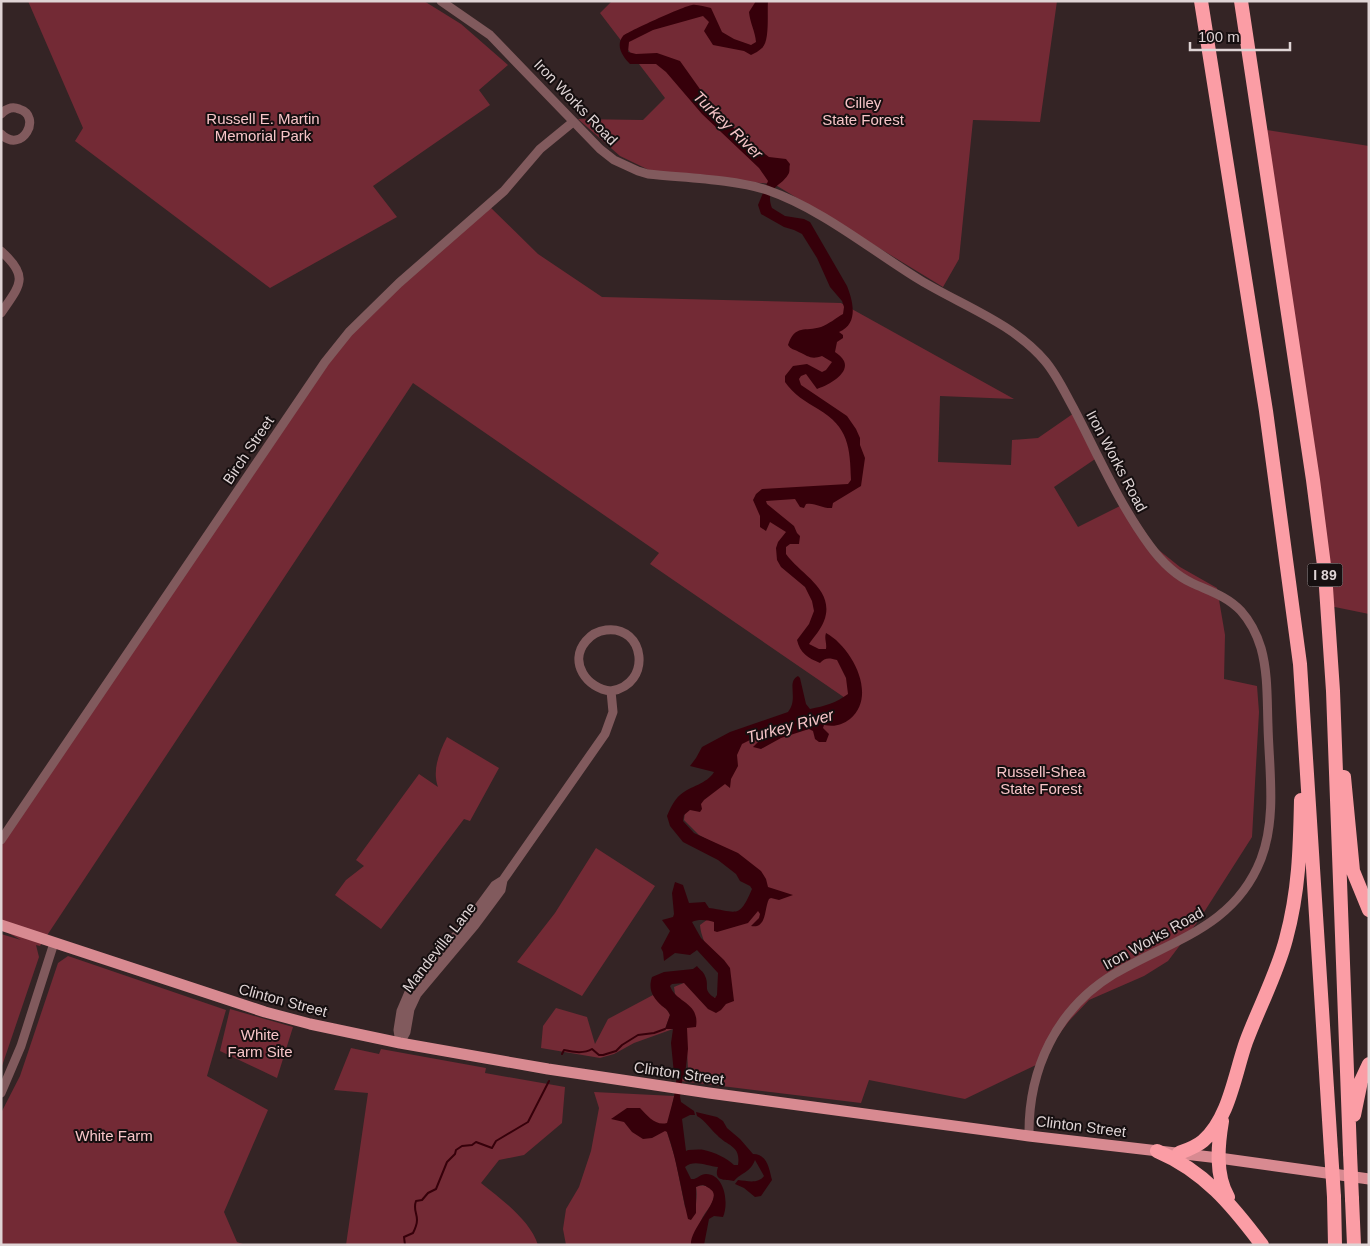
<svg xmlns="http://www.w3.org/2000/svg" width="1370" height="1246" font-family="Helvetica,sans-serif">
  <rect width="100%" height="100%" fill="#342425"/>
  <!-- green -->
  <path fill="#732a35" d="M28 1H424L461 24 508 65 479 90 490 105 373 186 397 217 270 288 75 141 83 128Z
    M612 1H1057L1040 122 973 120 959 259 943 287 774 184 698 178 649 170 620 156 578 119 643 120 665 98 600 13Z
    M1260 129 1369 146V614L1325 605Z
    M489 206 538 254 602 297 841 303 1014 399 940 396 938 462 1011 465 1012 440 1038 438 1077 411 1101 455 1054 487 1078 527 1126 503 1155 547 1180 567 1217 588 1225 635 1224 679 1257 686 1259 712 1252 837 1199 920 1168 961 1144 976 1089 1000 1069 1021 1036 1065 965 1099 869 1080 861 1103 681 1081 688 1069 685 1012 675 994 674 987 686 982 700 1000 719 997C727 971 702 950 700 925L708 919 725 923 757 903 744 859 699 835 684 820 685 812 736 745 763 731 848 700 650 564 659 553 413 383 40 946 36 945 39 957 1 1069V934L21 940 1 929V846L343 342 391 294Z
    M447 737 499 768 470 821 464 819 381 929 335 895 346 880 364 866 356 860 419 774 438 787C432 770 439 753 447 737Z
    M596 848 655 886 582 996 517 962 555 913Z
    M68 956 226 1010 207 1076 268 1110 224 1212 237 1242 246 1245H1V1113L20 1076 58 963Z
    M653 995C658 1001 668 1009 670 1015L665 1029H673L634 1043 614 1054 600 1058 541 1048 543 1026 556 1008 587 1017 595 1044 608 1019Z
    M230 1009 293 1027 277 1078 220 1051Z
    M351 1048 379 1054 381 1049 486 1068 485 1073 565 1087 562 1123 524 1155 499 1160 481 1183C501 1199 530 1220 538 1245H346L368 1093 334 1090Z
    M594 1092 674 1096 667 1132 675 1158 685 1207 696 1213C695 1204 698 1196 696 1187 703 1183 715 1187 714 1196 713 1206 704 1212 701 1221 698 1228 698 1237 696 1245H566L563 1229 566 1209 579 1187 591 1151 599 1108Z"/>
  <!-- water -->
  <path fill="#36000a" d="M756 1H768C767 13 770 41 762 48 759 51 755 53 751 55L744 51 713 45 704 31 709 22 703 16 653 30 629 42 628 52 636 54 657 53 680 61 707 99 740 135 769 157 786 159 790 164C789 167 790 170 789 173 782 187 764 187 772 208L785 216 804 219 810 222 847 286C853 301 859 324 839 332L843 335V338L837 342 835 352C838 354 842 357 844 361 850 374 827 386 817 389L806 374 801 376 799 379 801 385 847 416 856 429 860 438V445L865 458 861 486 833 503 832 508C823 509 815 502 806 504L804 508 800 507 795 499 766 501 767 504 794 526 797 533 800 536 799 544H790L786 547V554C800 574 836 590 824 621 821 629 814 637 809 644L819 649H826C827 643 824 639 826 633 852 647 878 696 850 719 842 725 835 727 824 725L823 728 829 734 826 742H819L815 739 813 731 809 729 781 738 761 749 753 747 762 738 761 736H758L742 744 737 755 738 766 731 779 730 788 725 784 704 800 701 804 702 809 700 812 690 810 684 815 683 821 694 833 738 853 761 871 766 879 768 887 793 895 779 900 771 898 769 899C764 909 767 929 751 926L759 918 760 914 758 911 748 923 717 932 714 931V922C708 920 698 919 692 922L701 938 724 960 730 968 734 1001 726 1004 721 1010 716 1013 708 1009 684 983 672 984 670 986C676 1003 700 1002 696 1027L687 1028 688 1049 685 1075H683L680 1097 681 1102 694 1111 695 1115H690L682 1119 686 1151 688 1150C693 1150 699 1149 704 1150 714 1152 727 1158 734 1165H738C741 1145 728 1147 717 1135 710 1129 706 1121 697 1116L696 1112 717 1117 723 1121 727 1128 740 1139 753 1154C767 1154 769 1168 772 1180L761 1196 755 1197 744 1188 735 1184 738 1180C748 1181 758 1184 764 1176L755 1160C750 1173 742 1172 734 1181 725 1179 713 1182 718 1167 707 1166 694 1159 685 1167L691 1179C697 1180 700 1174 706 1174 725 1174 729 1204 723 1217L714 1216 709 1219 704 1245H691C689 1230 719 1202 713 1192 713 1191 708 1187 707 1187 703 1184 701 1185 696 1187V1213L691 1220 688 1219C681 1190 677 1160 667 1132L665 1131 652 1138 643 1139 632 1132 624 1122 611 1119 627 1108H640C648 1116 655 1126 667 1123L674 1097 677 1075 674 1074 671 1043 673 1029H665L670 1015C668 1010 666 1009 662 1006 652 997 648 989 652 977L664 972 693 969 697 966C699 969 704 972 705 976 710 986 702 990 715 998L717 995 718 973 697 950 690 955 675 953 664 961 663 952 661 948 670 931 662 920 673 917 674 914 672 893 675 882 683 885 689 903 705 902 709 908C738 912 739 919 752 889L750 886 740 881 736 874 718 860 683 842 670 826 667 816C670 809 674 800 680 795 690 786 707 784 714 772L690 766 696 758 702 747 730 732 788 712C799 699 786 682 798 676L800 678 806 704 810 709C825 706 836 703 848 694L846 678 837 660C830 658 825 657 820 663 808 658 800 653 797 640L809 624 814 611 812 601 805 587 781 567 777 560 776 548 778 542 786 532 770 522 766 531 760 527V516L753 500 756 494 762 489 848 484 851 480C850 448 849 427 818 409 806 402 793 394 785 382V376L793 366 807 364 822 372 826 370 832 362 822 356C811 360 808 356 799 352 794 349 791 350 788 345 795 324 805 332 821 327 829 324 836 318 843 314L844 307 842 301 830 287 817 258 802 234 794 230 784 227 761 214 758 205 768 181 759 168 702 114 666 72 656 64H630C623 57 615 46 623 36 627 32 684 6 692 5 697 4 705 7 711 8L722 32 734 39 751 45 756 42C755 31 750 23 749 12Z"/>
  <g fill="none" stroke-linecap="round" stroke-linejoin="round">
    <!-- stream -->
    <path stroke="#36000a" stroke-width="2" d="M562 1054 564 1050C572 1052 584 1054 592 1049L599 1055H603L616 1051 622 1045 638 1035 654 1033 665 1029
      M405 1245 404 1237 413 1233C415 1229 417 1224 417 1220 417 1213 413 1209 416 1201L422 1200 428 1193 436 1189 447 1162 455 1154 456 1150 462 1146 472 1145 476 1142 492 1148 496 1141 528 1122 549 1081"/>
    <!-- minor -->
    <path stroke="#815a5d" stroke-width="9" d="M441 1 490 35 600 149 614 160 638 171 648 174C684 178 733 179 767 190 822 209 871 250 920 280 961 305 1013 323 1045 361 1057 375 1065 393 1074 409 1098 455 1119 504 1150 546 1161 561 1175 575 1192 583 1209 591 1227 596 1241 611 1250 621 1257 635 1261 648 1268 673 1267 700 1268 726 1269 769 1277 817 1261 859 1234 928 1171 940 1114 974 1056 1009 1028 1070 1029 1136
      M1 114C6 109 12 106 19 109 43 116 22 155 1 134
      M1 251C30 277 20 285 1 313
      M1 840 325 362 349 332 399 283 504 191 540 149 573 122
      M400 1043 406 1032 410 1009 417 994 475 925 501 890 503 880 605 734 613 712 611 691C587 689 568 662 586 641 591 635 598 631 606 630 645 625 653 684 611 691
      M400 1043 398 1030 401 1011 410 990 470 919 495 885 503 880
      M1 1093 21 1046 54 943"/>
    <!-- major -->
    <path stroke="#d88a91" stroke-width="11" d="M1 925 265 1012 310 1024 400 1043 548 1069 709 1093 1029 1136 1219 1158 1369 1179"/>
    <!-- highway -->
    <path stroke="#fb9da5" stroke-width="14" d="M1201 1 1266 411 1300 664 1331 1151
      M1241 1 1313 480 1325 573 1333 691 1350 1153
      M1344 777 1353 871 1369 910
      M1354 1115 1361 1081 1369 1064
      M1222 1121C1218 1145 1215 1175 1228 1197
      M1157 1151C1204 1171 1232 1205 1262 1245
      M1179 1153C1187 1150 1196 1147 1203 1141 1229 1119 1235 1073 1246 1042 1259 1007 1277 974 1286 939 1299 891 1300 849 1301 800
      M1334 1197 1335 1245
      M1352 1199 1354 1245"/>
    <!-- highway-bridge -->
    <path stroke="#fb9da5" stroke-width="14" d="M1331 1151 1334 1197
      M1350 1153 1352 1199"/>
  </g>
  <g text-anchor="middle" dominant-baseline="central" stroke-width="4" stroke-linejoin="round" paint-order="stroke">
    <!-- shield labels -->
    <rect fill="#160f10" stroke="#a3999a" stroke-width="1" x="1307.5" y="563.5" width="35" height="23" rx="4"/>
    <g font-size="14" font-weight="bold" fill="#dfd4d5">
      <text x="1325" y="575">I 89</text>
    </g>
    <!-- street labels -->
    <g font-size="15" fill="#dfd4d5" stroke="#160f10">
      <text transform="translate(576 102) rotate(46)">Iron Works Road</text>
      <text transform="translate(248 450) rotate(-56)">Birch Street</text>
      <text transform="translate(1117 461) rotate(62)">Iron Works Road</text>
      <text transform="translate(1153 938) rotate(-29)">Iron Works Road</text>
      <text transform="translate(439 947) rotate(-52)">Mandevilla Lane</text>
      <text transform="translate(283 1000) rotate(15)">Clinton Street</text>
      <text transform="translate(679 1073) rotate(8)">Clinton Street</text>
      <text transform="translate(1081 1126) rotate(7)">Clinton Street</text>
    </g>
    <!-- park labels -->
    <g font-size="15" fill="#f7c5c8" stroke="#160f10">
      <text x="863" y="102">Cilley<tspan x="863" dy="17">State Forest</tspan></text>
      <text x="263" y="118">Russell E. Martin<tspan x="263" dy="17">Memorial Park</tspan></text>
      <text x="1041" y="771">Russell-Shea<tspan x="1041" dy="17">State Forest</tspan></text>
      <text x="260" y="1034">White<tspan x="260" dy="17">Farm Site</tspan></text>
      <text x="114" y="1135">White Farm</text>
    </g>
    <!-- water labels -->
    <g font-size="16" font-style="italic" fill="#f6c4c7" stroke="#160f10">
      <text transform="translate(728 125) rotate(44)">Turkey River</text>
      <text transform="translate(790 726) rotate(-15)">Turkey River</text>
    </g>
  </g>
  <!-- border -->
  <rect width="1370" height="1246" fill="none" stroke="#dfd4d5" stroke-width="5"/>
  <!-- scale -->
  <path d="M1190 42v8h100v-8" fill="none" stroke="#dfd4d5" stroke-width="2.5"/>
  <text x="1198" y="42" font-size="15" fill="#dfd4d5" stroke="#160f10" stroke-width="4" paint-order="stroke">100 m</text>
</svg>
